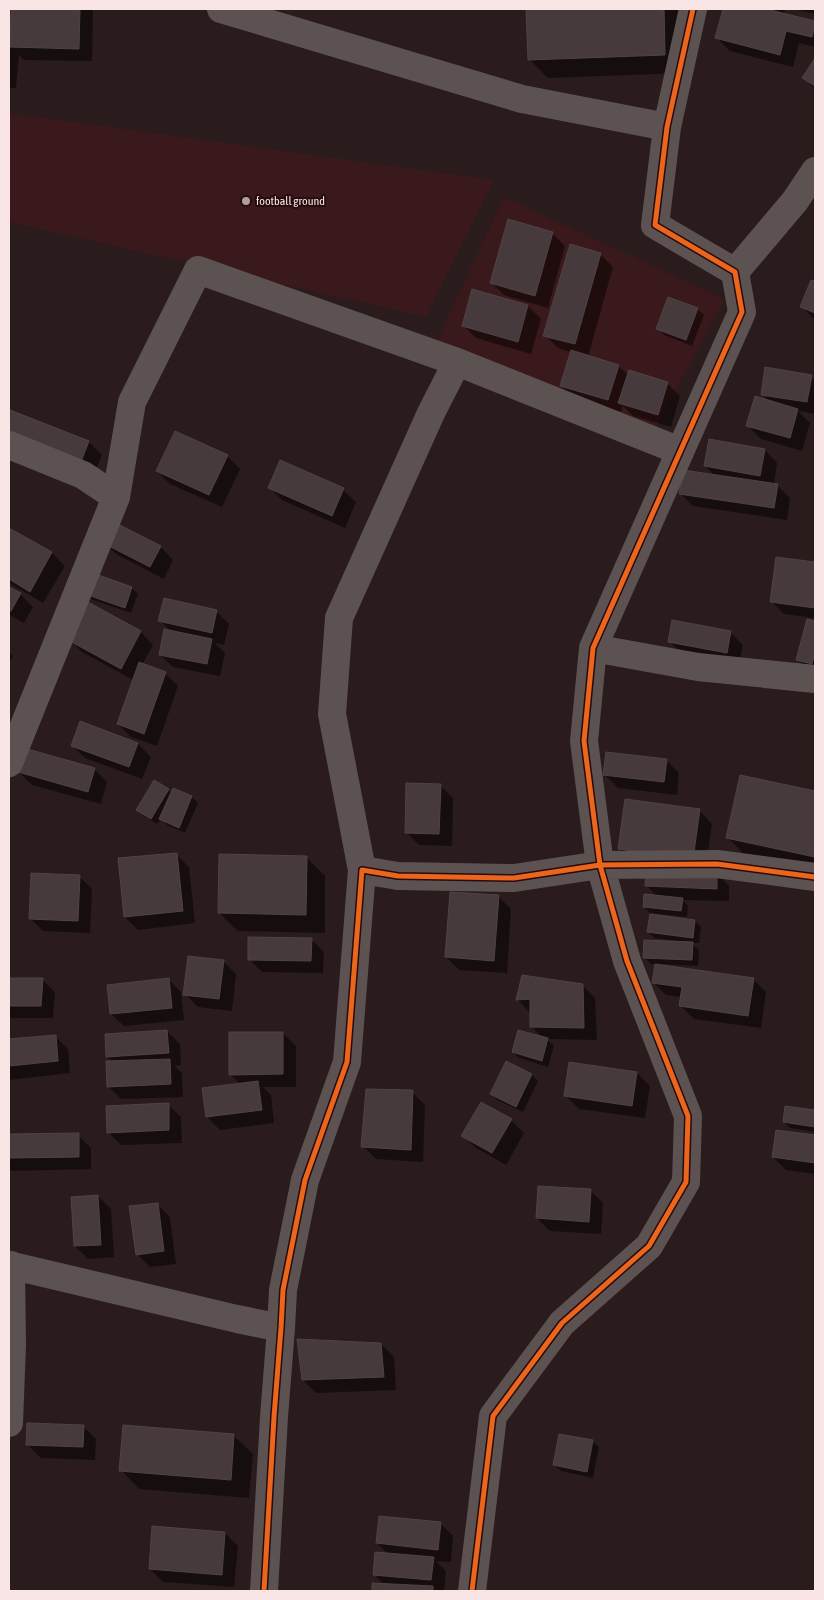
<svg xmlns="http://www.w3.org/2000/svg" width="824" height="1600" font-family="'Asap Condensed',sans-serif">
  <rect width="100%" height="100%" fill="#2a1b1c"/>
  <!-- built -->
  <path fill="#3a191c" d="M9 113 494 180 426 317 9 222Z
    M504 197 725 299 654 430 437 340Z"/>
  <!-- shadow -->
  <path fill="#0007" d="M9 9H93L92 61 24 60 19 55 16 88H9Z
    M528 9H681L684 73 548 78 529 59Z
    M724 9H785L784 15 815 23V47L799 43 793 67 730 51 717 38Z
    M794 9H815V14Z
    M815 60V89L804 78Z
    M552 233 565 246 548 308 504 295 491 282Z
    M600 254 613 267 588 357 619 366 628 375 667 383 680 396 671 427 633 416 623 406 621 412 574 398 561 386 571 352 558 348 545 335Z
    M812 281 815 283V320L802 307Z
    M528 306 541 319 531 354 476 338 463 325Z
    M697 309 704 315 692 346 664 335 658 328Z
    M811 376 815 381V414L798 411 810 423 802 451 761 439 748 426 770 402 762 394Z
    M11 412 89 442 102 455 92 479 9 443V417Z
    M765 450 777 463 774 484 777 485 790 498 787 520 693 506 680 493 715 476 705 466Z
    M227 456 240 469 222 507 170 484 157 471Z
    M281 462 343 490 356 502 345 528 282 500 269 487Z
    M113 523 161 547 173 560 164 579 116 554 103 541Z
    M9 529 52 553 65 566 43 603 9 583Z
    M777 558 815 563V618L784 614 771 601Z
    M94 574 132 588 138 594 131 613 93 600 87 594Z
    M9 588 20 594 33 607 24 623 9 615Z
    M216 611 229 624 224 645 215 643 225 653 220 676 173 667 160 655 172 632 160 620Z
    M808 621 815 623V668L804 666 798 659Z
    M141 632 153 645 142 665 165 673 178 686 157 746 131 737 118 724 133 680 82 652 69 640Z
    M730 632 743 645 739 665 682 654 669 641Z
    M9 652 13 656 9 663Z
    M138 744 151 757 142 779 85 758 72 746Z
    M666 760 679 773 677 795 618 788 605 775Z
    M94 769 107 782 101 804 32 785 19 772Z
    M741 776 815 792V871L746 856 727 837Z
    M440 785 453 798 452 846 419 845 406 832Z
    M168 790 172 794 192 797 198 803 185 833 167 825 161 819 157 824 144 816 138 810Z
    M700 811 712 824 705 873H717L729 886V901L683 900 688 906 687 917 650 913 644 907 657 897 647 886V870L632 861 619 848Z
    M176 854 189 867 195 923 138 930 125 917Z
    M307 858 325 876V933L238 931 219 913Z
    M79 876 92 889 90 933 43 931 30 918Z
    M498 896 511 909 507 973 459 970 446 957Z
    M695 921 701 927 699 943H691L699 950 698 966 661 964V966L753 979 766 992 761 1028 694 1019 681 1006 682 997 666 995 653 982 656 964H651L644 957 678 943V941L655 938 648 932Z
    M311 939 324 952 323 973 262 972 249 959Z
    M223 961 236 974 232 1011 198 1007 185 994Z
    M523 977 582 985 595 998 597 1040 547 1039 554 1046 548 1067 519 1058 513 1052 543 1038 531 1026 530 1013 518 1000Z
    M9 979H42L55 992 53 1018H9Z
    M168 979 181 992 184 1020 124 1026 111 1014Z
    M167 1031 180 1044 181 1065 175 1066 182 1073 183 1097 121 1099 108 1086 113 1062 107 1057Z
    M283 1033 296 1046V1087H263L271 1095 274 1123 220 1130 207 1117 240 1084 230 1074Z
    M55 1036 68 1049 70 1073 9 1080V1041Z
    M507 1063 532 1075 538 1081 523 1112 497 1100 491 1093Z
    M637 1073 650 1086 645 1118 579 1109 566 1096Z
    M412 1092 425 1105 423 1162 376 1159 363 1146Z
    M481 1103 511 1120 524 1133 506 1165 476 1148 463 1135Z
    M168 1105 181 1117 182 1143 121 1145 108 1132Z
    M786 1107 815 1111V1132L790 1128 784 1122Z
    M777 1131 815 1137V1174L786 1170 773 1157Z
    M78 1135 91 1148V1169L12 1171 9 1168V1136Z
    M590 1190 603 1203 601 1234 550 1231 537 1218Z
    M98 1196 111 1209 114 1257 88 1259 75 1246Z
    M157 1204 170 1217 176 1264 150 1267 137 1254Z
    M381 1344 394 1357 396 1390 316 1393 303 1380Z
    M83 1426 96 1439 95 1460 41 1458 28 1445Z
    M124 1427 234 1436 253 1454 249 1498 139 1489 121 1470Z
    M592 1441 599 1447 593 1478 561 1471 554 1465Z
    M440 1523 453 1536 451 1562 436 1561 446 1571 444 1591H373V1584L384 1585 375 1575 388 1554 377 1543Z
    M225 1533 238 1546 234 1587 163 1582 150 1569Z"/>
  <!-- building -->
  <path fill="#473a3d" stroke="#504345" d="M11 9H80L79 49 10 47Z
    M526 9H664L665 55 528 60Z
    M723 9H766L815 21V24L812 37 786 31 780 55 715 38Z
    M815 58V86L802 78Z
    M508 219 553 232 535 296 490 283Z
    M570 244 601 253 575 344 543 336Z
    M811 280 815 281V313L800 307Z
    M472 289 528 305 518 342 462 326Z
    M668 297 698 308 686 340 656 329Z
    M571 350 619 365 608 400 560 386Z
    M765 367 812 375 807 402 761 395Z
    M629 370 668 382 658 415 618 403Z
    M755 396 798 409 790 438 746 426Z
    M10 410 89 441 79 467 9 439V414Z
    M175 431 228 455 209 495 156 471Z
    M709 439 765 449 760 476 704 466Z
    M280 460 344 488 332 516 268 488Z
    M683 470 778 484 774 508 679 494Z
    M112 521 161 546 150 567 101 542Z
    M9 528 52 552 30 592 9 579Z
    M776 557 815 562V608L770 602Z
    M93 573 132 587 125 608 85 594Z
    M9 587 21 593 11 611 9 610Z
    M164 598 217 610 212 633 158 621Z
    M88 602 141 631 121 669 68 640Z
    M807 619 815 621V653L812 664 796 660Z
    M672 620 731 631 727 653 668 642Z
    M164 629 212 639 207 664 159 655Z
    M139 662 166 672 144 734 117 724Z
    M80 721 138 743 129 767 71 746Z
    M24 748 95 768 88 792 18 772Z
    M606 752 667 759 664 782 603 775Z
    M740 775 815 791V857L726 838Z
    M154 780 169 789 151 819 136 810Z
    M406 783 441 784 439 834 405 833Z
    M173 788 192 796 179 828 159 819Z
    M625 799 700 809 693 859 618 849Z
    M177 853 183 911 124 917 118 858Z
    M219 854 307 856 306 915 218 913Z
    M646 869 717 872V889L645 886Z
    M31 873 80 875 78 921 29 919Z
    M450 892 499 895 494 961 445 957Z
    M644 894 683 898 681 911 643 907Z
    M650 914 695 920 693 938 647 932Z
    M248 937 312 938 311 961 248 960Z
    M644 940 693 942 692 960 643 958Z
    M188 956 224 960 219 999 183 995Z
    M655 964 754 978 748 1016 679 1006 682 987 652 983Z
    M522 975 583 984 584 1028 530 1027V999L516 1000Z
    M9 978H43L41 1006H9Z
    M169 978 172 1008 110 1014 107 985Z
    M167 1030 169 1053 106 1057 105 1034Z
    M518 1030 548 1038 542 1061 512 1052Z
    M229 1032H283V1074L229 1075Z
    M56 1035 58 1061 9 1066V1039Z
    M170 1059 171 1084 107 1087 106 1061Z
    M506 1061 532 1074 516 1107 490 1094Z
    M569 1062 637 1072 632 1106 564 1096Z
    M258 1081 262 1110 206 1117 202 1088Z
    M366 1089 413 1090 411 1150 361 1147Z
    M481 1102 512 1119 492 1153 461 1136Z
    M169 1103V1130L107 1133 106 1106Z
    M785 1106 815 1110V1127L783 1122Z
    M776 1130 815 1135V1163L772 1157Z
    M79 1133V1157L9 1158V1134Z
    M538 1186 591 1189 589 1222 536 1218Z
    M98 1195 101 1245 74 1246 71 1197Z
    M158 1203 164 1251 136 1255 129 1206Z
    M297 1339 381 1343 384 1377 302 1380Z
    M27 1423 84 1425 83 1447 26 1445Z
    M123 1425 234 1434 231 1480 119 1471Z
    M559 1434 593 1440 587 1472 553 1465Z
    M379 1516 441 1522 438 1550 376 1543Z
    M152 1526 225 1532 222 1575 149 1569Z
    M375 1552 434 1557 431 1580 373 1575Z
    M372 1583 433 1586V1591H372Z"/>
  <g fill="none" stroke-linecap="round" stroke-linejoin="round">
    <!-- minor -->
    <path stroke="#5d5252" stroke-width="28" d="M221 9 522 99 667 127
      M735 272 795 201 815 171
      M9 445 83 475 116 497
      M593 648 698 667 815 679
      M9 763 116 497 132 402 198 270 457 362 680 451
      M362 870 332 714 339 618 431 413 457 362
      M9 1265 237 1319 281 1328
      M9 1423 12 1345 11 1265
      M264 1591 274 1417 281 1328 283 1290 305 1180 347 1062 362 870 398 876 514 878 600 865 717 864 815 877
      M472 1591 493 1416 562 1323 649 1246 686 1182 688 1116 627 961 600 865 584 741 593 648 742 312 735 272 655 225 667 127 693 9"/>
    <!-- cycleway casing -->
    <g stroke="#260c0e" stroke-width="8">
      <path id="cycleway" d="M264 1591 274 1417 281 1328 283 1290 305 1180 347 1062 362 870 398 876 514 878 600 865 717 864 815 877
        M472 1591 493 1416 562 1323 649 1246 686 1182 688 1116 627 961 600 865 584 741 593 648 742 312 735 272 655 225 667 127 693 9"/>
    </g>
    <!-- cycleway -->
    <use href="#cycleway" stroke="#eb651d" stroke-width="5"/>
  </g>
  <!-- markers -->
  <circle fill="#b19e9f" stroke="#260c0e" stroke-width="2" cx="246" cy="201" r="5"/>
  <g text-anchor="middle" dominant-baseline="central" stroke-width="4" stroke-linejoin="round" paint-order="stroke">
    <!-- poi labels -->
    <g font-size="12" fill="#f9e5e5" stroke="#260c0e" text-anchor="start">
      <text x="256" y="201">football ground</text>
    </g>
  </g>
  <!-- border -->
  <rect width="824" height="1600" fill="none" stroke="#f9e5e5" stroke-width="20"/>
</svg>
